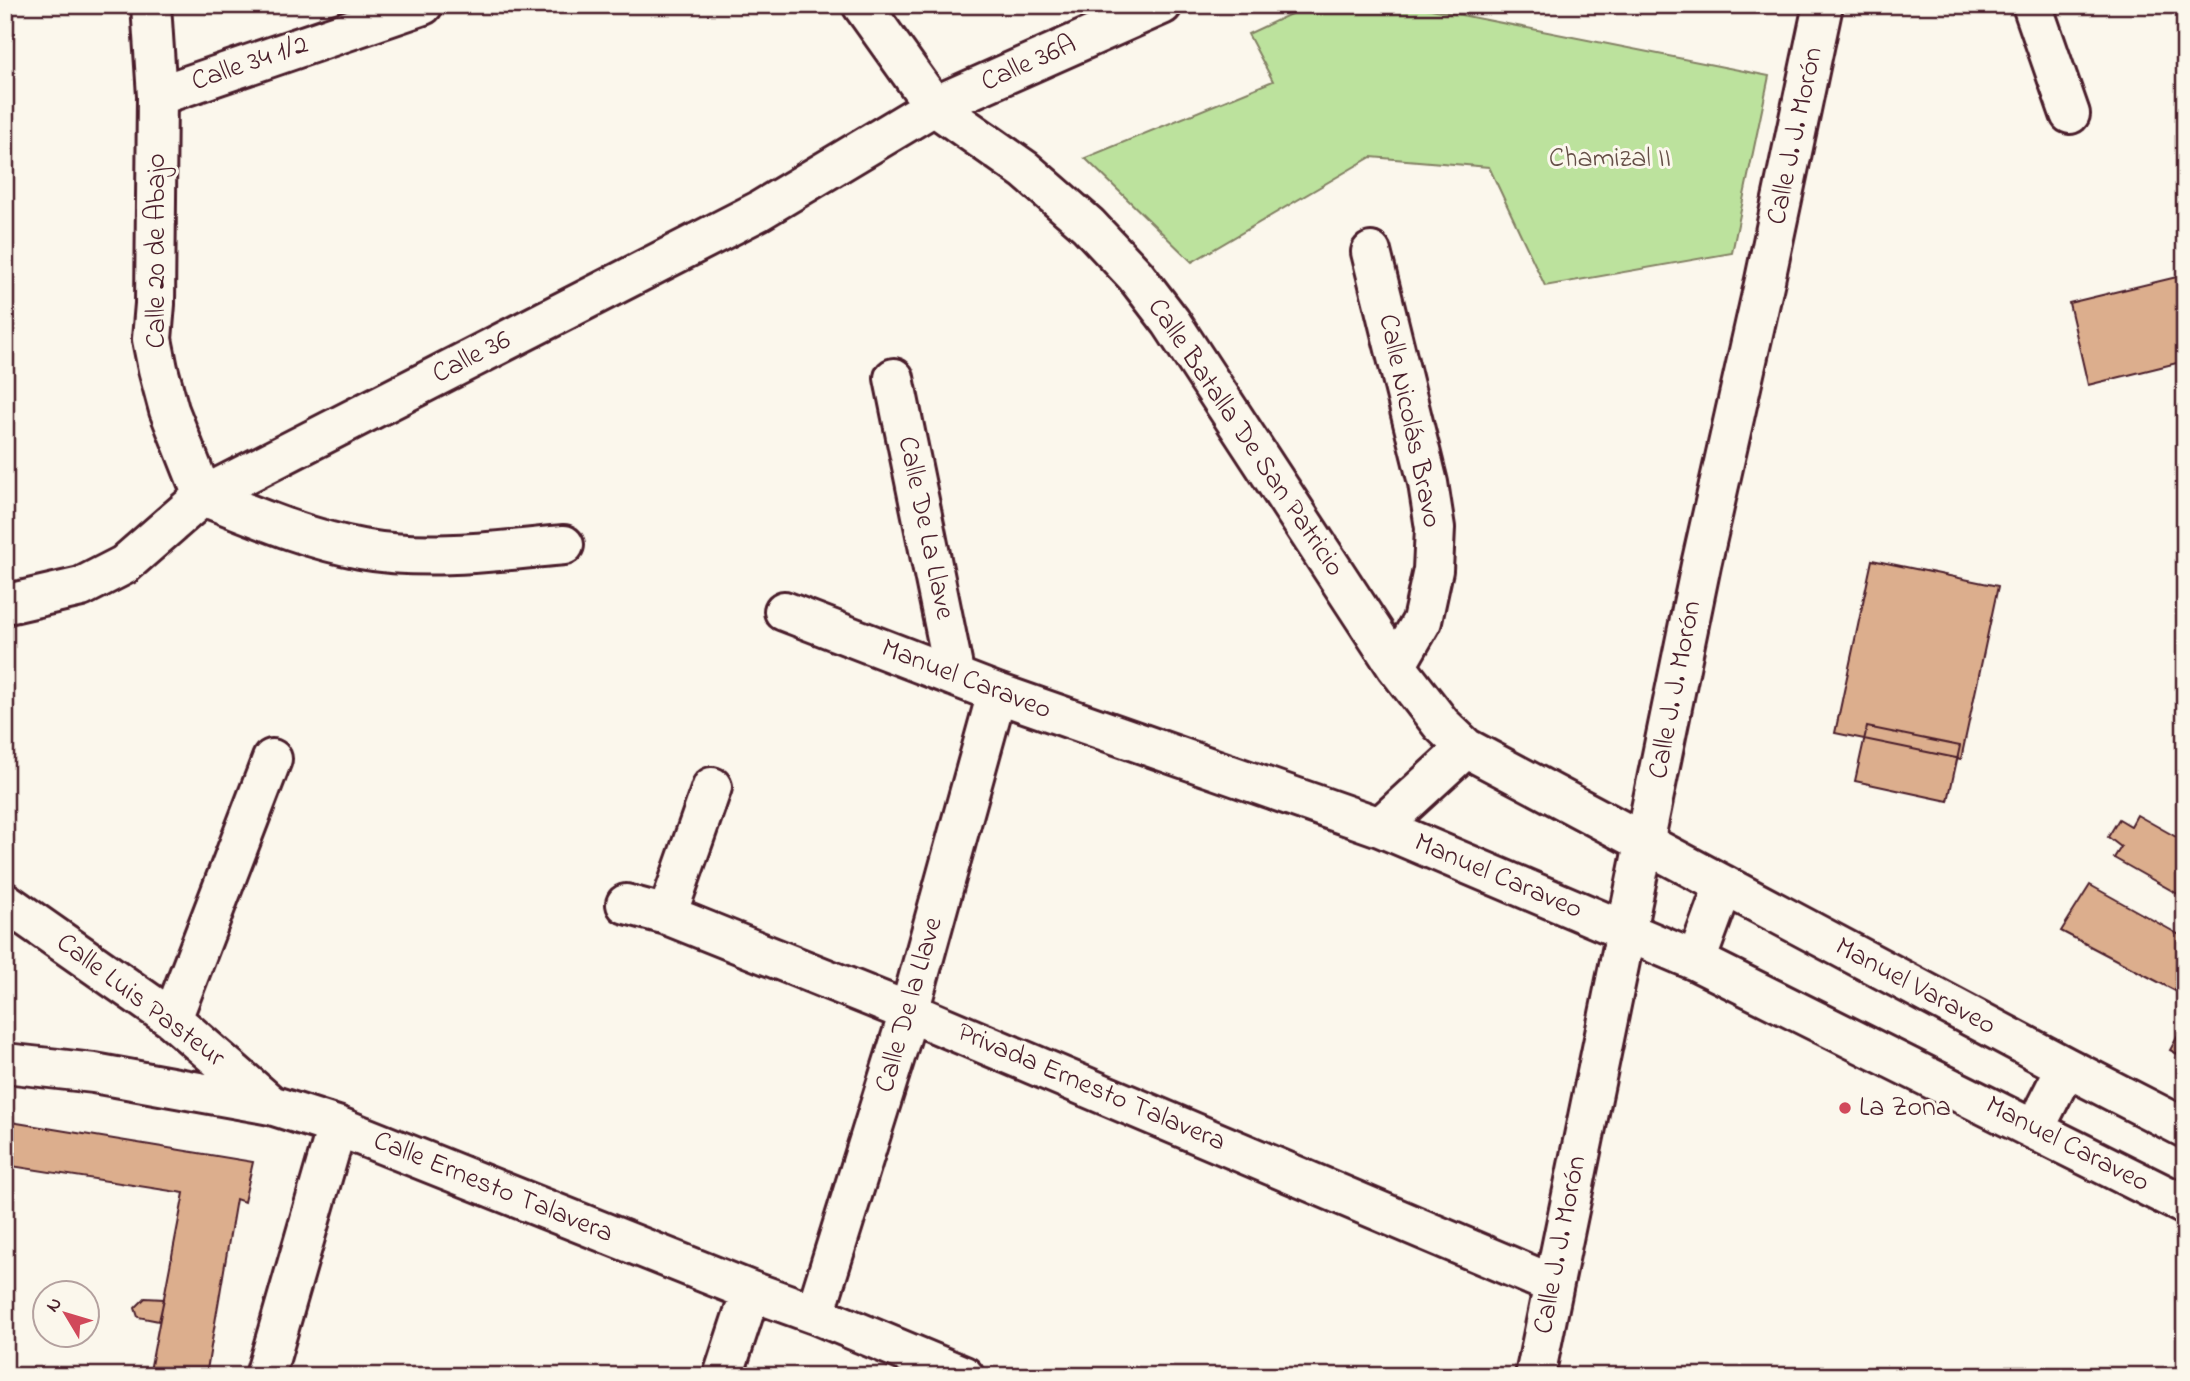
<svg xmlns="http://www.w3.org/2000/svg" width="2190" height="1381" font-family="'Indie Flower',sans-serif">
  <rect width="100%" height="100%" fill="#fbf7ec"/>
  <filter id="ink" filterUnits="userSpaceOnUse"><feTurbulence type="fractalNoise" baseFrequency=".0143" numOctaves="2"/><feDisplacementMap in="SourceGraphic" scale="14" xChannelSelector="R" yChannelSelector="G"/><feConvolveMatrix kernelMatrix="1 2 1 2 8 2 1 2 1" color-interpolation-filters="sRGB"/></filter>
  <g filter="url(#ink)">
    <!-- green -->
    <path fill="#bce29d" stroke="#838064" stroke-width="2" d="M1310 5H1411L1769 76 1732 253 1545 286 1489 167 1371 157 1192 262 1085 158 1273 81 1248 34Z"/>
    <!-- building -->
    <path fill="#dcae8d" stroke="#4a1f2b" stroke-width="2" d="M2185 275V361L2088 385 2069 303Z
      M1872 560 1998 586 1961 759 1835 733Z
      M1867 727 1960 746 1948 801 1855 781Z
      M2137 815 2185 842V898L2114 858 2121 847 2108 837 2119 819 2131 826Z
      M2090 885 2185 938V996L2061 931Z
      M2185 1023V1058L2170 1050Z
      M5 1121 253 1162 244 1202 236 1199 206 1376H149L184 1193 5 1165Z
      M145 1298 164 1299 159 1321 138 1317 135 1308Z"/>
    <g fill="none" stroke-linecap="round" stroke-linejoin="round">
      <!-- minor casing -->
      <g stroke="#4a1f2b" stroke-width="44">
        <path id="minor" d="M151 5 157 96 155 304 152 339 158 369 169 410 203 496C254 516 306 539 361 549 427 561 498 551 564 545
          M862 5 934 106 1025 170 1088 225 1135 275 1171 322 1396 666 1441 724 1466 748 2066 1067 2185 1128
          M2032 5 2070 114
          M157 96 423 5
          M1371 252 1428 483 1435 528 1433 570 1422 621 1396 666
          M894 378 955 677
          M12 603 81 587 124 565 203 496 759 211 934 106 1162 5
          M784 611 997 693 1380 827 1696 961 2185 1205
          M1380 827 1466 748
          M5 902 172 1019 270 1104
          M626 904 667 915 909 1012 1552 1284
          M667 915 712 787
          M1696 961 1724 885
          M172 1019 272 759
          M5 1063 94 1073 271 1105 337 1126 751 1291 815 1314 964 1376
          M2035 1128 2066 1067
          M815 1314 909 1012 997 693
          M265 1376 337 1126
          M723 1376 751 1291"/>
      </g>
      <!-- major casing -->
      <g stroke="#4a1f2b" stroke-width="44">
        <path id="major" d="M1535 1376 1701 565 1765 280 1823 5"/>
      </g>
      <!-- minor -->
      <use href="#minor" stroke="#fbf7ec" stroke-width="38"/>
      <!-- major -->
      <use href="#major" stroke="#fbf7ec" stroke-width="38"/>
    </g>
  </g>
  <!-- markers -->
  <circle fill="#d1495b" stroke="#fbf7ec" stroke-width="2.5" cx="1845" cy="1108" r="7"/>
  <g text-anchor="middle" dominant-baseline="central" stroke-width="6" stroke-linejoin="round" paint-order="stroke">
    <!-- street labels -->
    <g font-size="28" fill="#4a1f2b" stroke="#fbf7ec">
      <text transform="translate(250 64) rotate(-19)">Calle 34 1/2</text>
      <text transform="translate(1029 64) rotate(-24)">Calle 36A</text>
      <text transform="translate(1796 136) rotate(-78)">Calle J. J. Morón</text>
      <text transform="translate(157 251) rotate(-90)">Calle 20 de Abajo</text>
      <text transform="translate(472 358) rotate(-27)">Calle 36</text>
      <text transform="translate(1409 421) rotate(78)">Calle Nicolás Bravo</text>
      <text transform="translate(1245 438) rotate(56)">Calle Batalla De San Patricio</text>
      <text transform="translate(925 528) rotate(78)">Calle De La Llave</text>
      <text transform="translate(966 680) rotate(21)">Manuel Caraveo</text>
      <text transform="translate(1676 690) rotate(-79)">Calle J. J. Morón</text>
      <text transform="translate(1498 877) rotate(23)">Manuel Caraveo</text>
      <text transform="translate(1915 987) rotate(28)">Manuel Varaveo</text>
      <text transform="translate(140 1001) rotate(37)">Calle Luis Pasteur</text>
      <text transform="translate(910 1005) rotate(-74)">Calle De la Llave</text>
      <text transform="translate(1091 1088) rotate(23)">Privada Ernesto Talavera</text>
      <text transform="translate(2067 1145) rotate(27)">Manuel Caraveo</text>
      <text transform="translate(493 1188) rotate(22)">Calle Ernesto Talavera</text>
      <text transform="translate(1561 1245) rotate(-79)">Calle J. J. Morón</text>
    </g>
    <!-- park labels -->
    <g font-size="28" fill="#665048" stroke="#fbf7ec">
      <text x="1610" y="159">Chamizal II</text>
    </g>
    <!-- poi labels -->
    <g font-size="28" fill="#4a1f2b" stroke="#fbf7ec" text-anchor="start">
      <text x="1859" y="1108">La Zona</text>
    </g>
  </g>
  <!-- margin -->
  <rect width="2190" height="1381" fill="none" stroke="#fbf7ec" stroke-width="28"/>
  <rect x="14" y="14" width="2162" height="1353" fill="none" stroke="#4a1f2b" stroke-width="2.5" filter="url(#ink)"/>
  <!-- north arrow -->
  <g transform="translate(66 1314) rotate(308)"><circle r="33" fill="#fbf7ec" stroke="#b4a19f" stroke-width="2"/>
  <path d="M0-5L12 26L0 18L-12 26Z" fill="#d1495b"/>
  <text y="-10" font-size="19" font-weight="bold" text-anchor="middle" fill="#4a1f2b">N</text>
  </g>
</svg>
